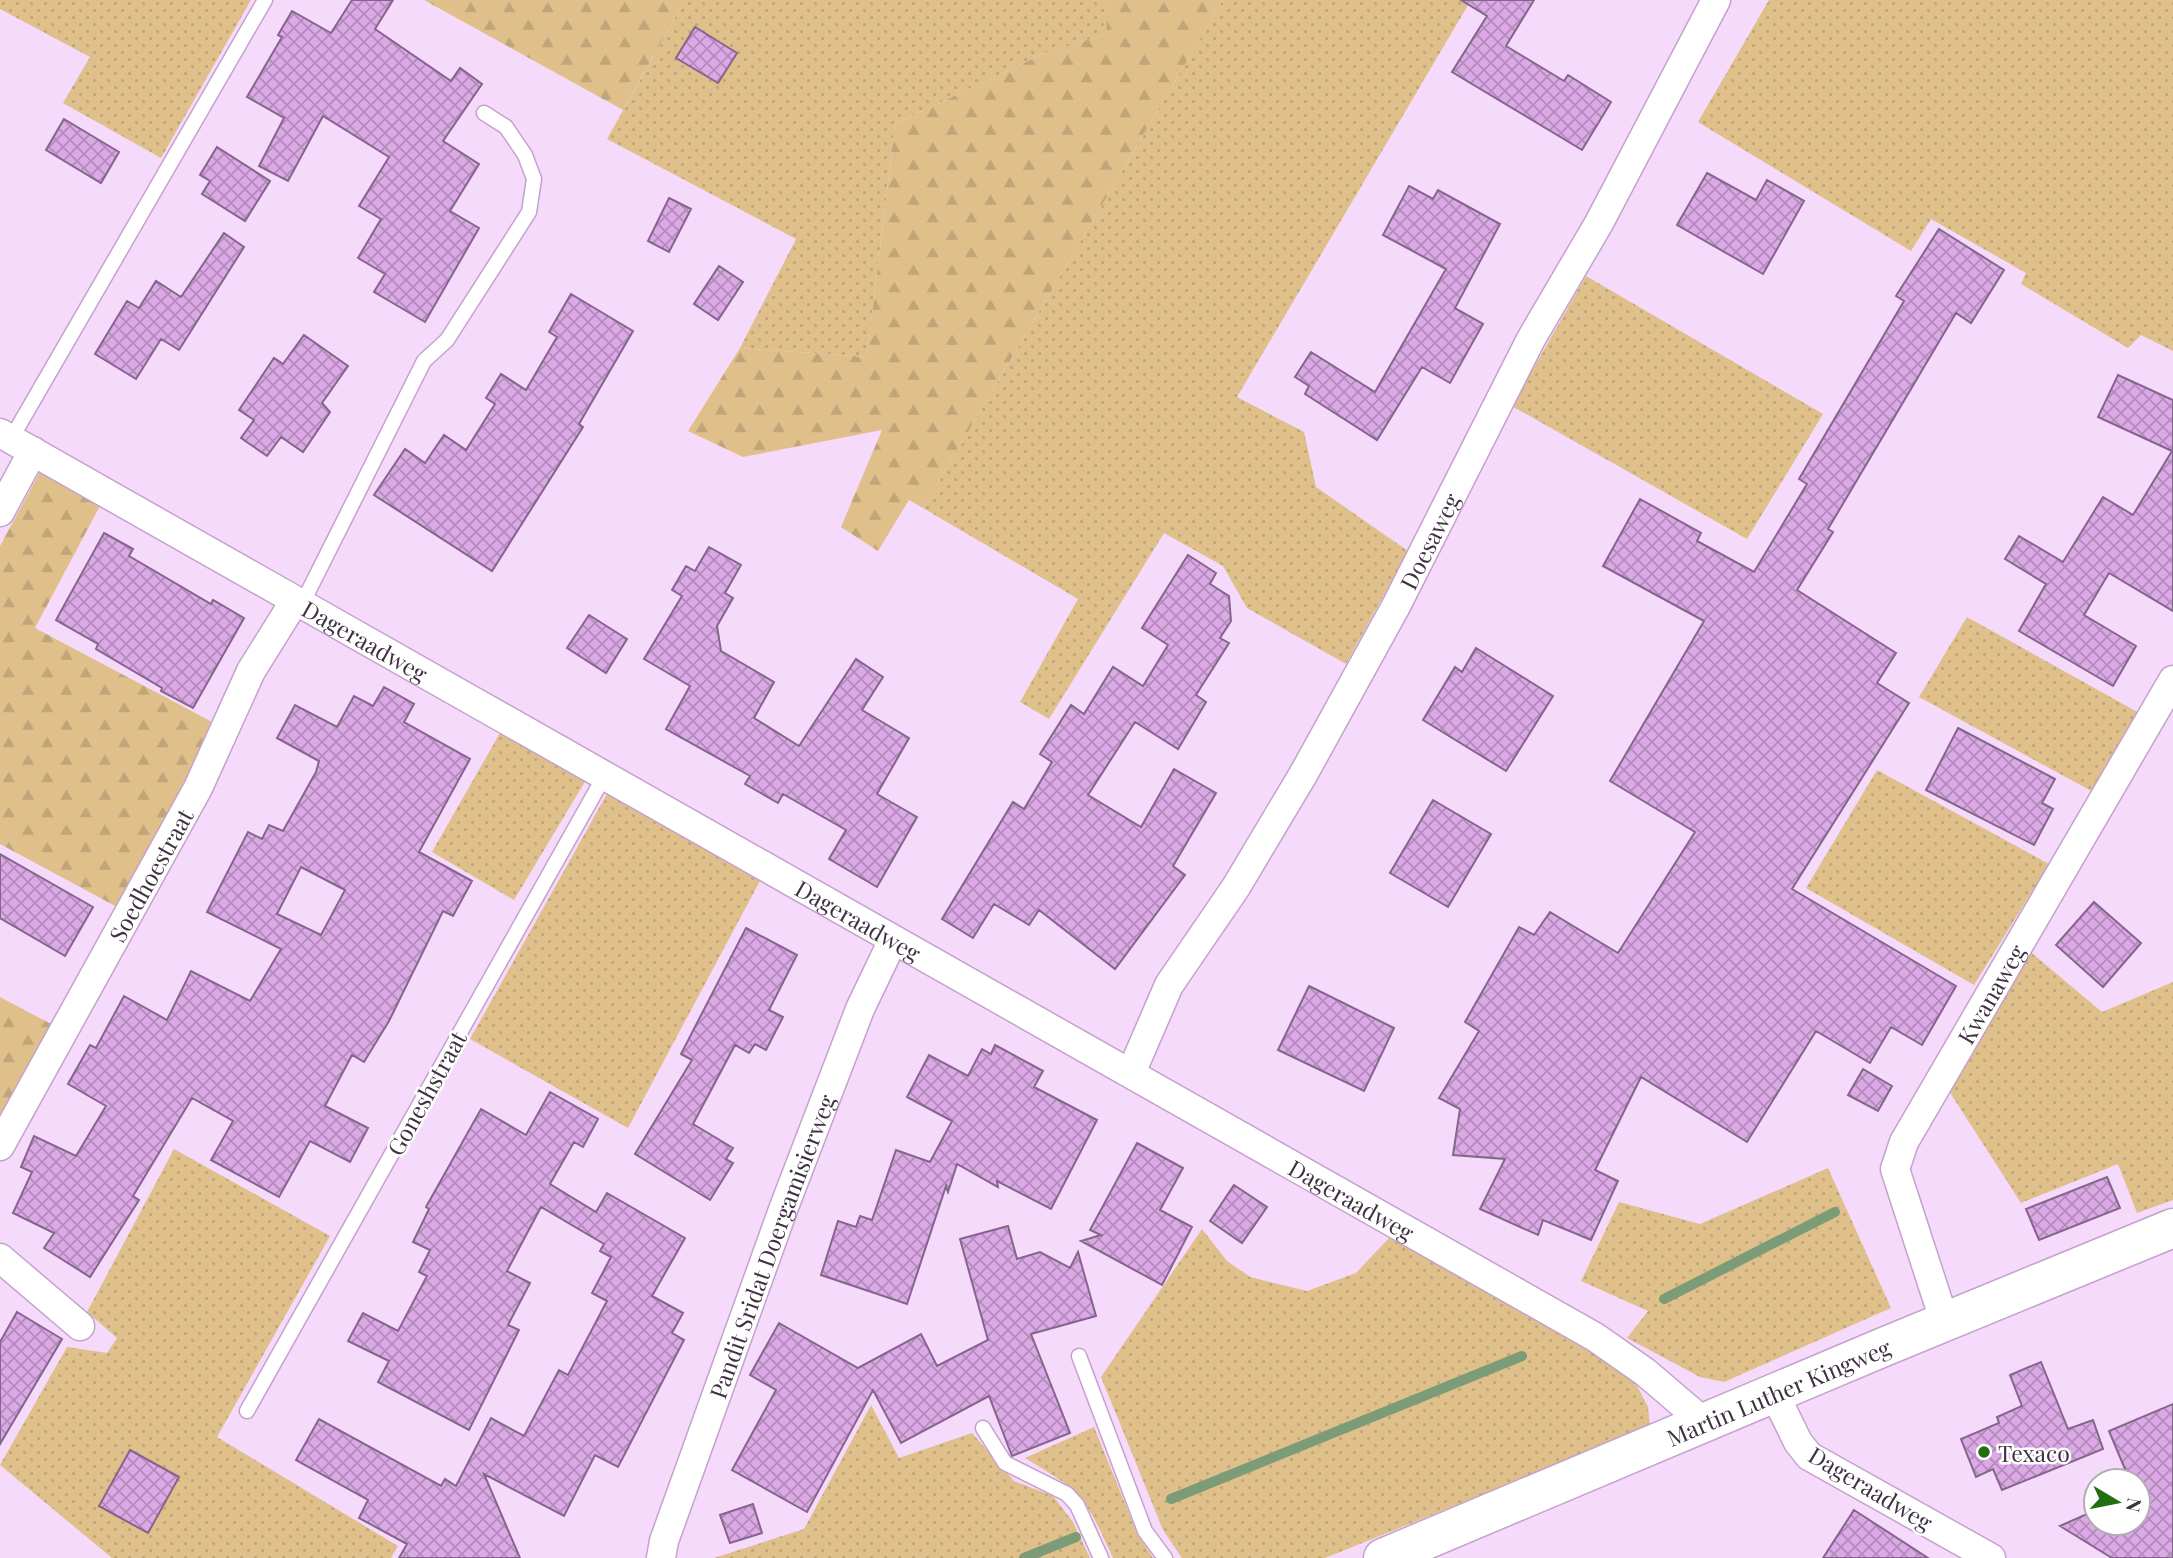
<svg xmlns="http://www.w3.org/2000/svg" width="2173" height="1558" font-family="'Playfair Display',serif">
  <defs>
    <pattern id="grass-dots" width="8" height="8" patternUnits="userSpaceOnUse" patternTransform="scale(1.75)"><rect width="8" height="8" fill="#dfc08b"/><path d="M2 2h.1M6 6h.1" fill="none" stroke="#c0a579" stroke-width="1.8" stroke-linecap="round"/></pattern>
    <pattern id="forest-firs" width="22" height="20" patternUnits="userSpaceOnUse" patternTransform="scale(1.75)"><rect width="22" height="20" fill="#dfc08b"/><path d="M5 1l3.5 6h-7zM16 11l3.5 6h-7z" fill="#c0a579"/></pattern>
    <pattern id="building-cross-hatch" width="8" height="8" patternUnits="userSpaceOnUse" patternTransform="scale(1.75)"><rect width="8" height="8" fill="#dba9e5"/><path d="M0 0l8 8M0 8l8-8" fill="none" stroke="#b38abb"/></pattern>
  </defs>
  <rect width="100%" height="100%" fill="#f6dafc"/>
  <!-- grass -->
  <path fill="url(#grass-dots)" d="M0 0H251L161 158 63 103 90 57 0 9Z
    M685 0H1106L1108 34 1045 53 895 124 867 357 740 348 796 239 607 139Z
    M1223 0H1471L1237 397 1304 432 1316 487 1408 551 1346 664 1247 608 1223 566 1164 533 1049 719 1020 702 1078 599 923 508Z
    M1769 0H2173V351L2141 335 2128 348 2021 284 2026 273 1931 219 1911 251 1698 122Z
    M1586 276 1823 414 1747 539 1512 406Z
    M1967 617 2141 714 2095 793 1919 697Z
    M500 733 586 780 514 900 432 852Z
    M1877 770 2049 864 1974 985 1806 888Z
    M608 792 761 879 628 1128 470 1039Z
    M2027 949 2102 1012 2173 982V1200L2137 1213 2118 1164 2021 1203 1949 1091Z
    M174 1149 330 1236 217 1437 398 1546 391 1558H112L0 1465 67 1347 107 1353 117 1338 87 1312Z
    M1828 1168 1891 1308 1724 1382 1700 1377 1627 1338 1648 1311 1581 1281 1619 1202 1700 1224Z
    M1202 1229 1227 1261 1250 1277 1307 1291 1356 1273 1389 1238 1600 1353 1634 1380 1648 1407 1650 1427 1325 1558H1182L1163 1530 1101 1377Z
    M871 1405 899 1458 972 1433 1014 1481 1053 1496 1073 1522 1090 1558H714L804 1529Z
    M1094 1427 1137 1533 1153 1558H1113C1085 1496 1083 1493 1025 1458Z"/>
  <!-- forest -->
  <path fill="url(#forest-firs)" d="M424 0H685L623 110Z
    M1106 0H1223L923 508 909 500 878 551 841 527 882 430 743 457 688 431 740 348 867 357 895 124 1045 53 1107 34Z
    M41 470 101 504 35 628 214 723 119 908 0 844V546Z
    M0 997 53 1025 0 1118Z"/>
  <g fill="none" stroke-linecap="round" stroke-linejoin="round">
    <!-- stream -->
    <path stroke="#7c9b77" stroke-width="10" d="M1664 1299 1835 1212
      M1171 1499 1522 1356
      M1024 1558 1076 1537"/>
  </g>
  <!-- building -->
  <path fill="url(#building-cross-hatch)" stroke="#84658b" stroke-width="2" fill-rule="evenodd" d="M352 0H393L375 29 451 81 460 68 482 84 443 141 479 164 450 211 479 228 425 322 374 292 385 274 358 258 381 219 359 206 389 157 323 116 288 181 259 166 284 118 247 97 282 37 278 35 292 11 331 33Z
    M1461 0H1534L1506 46 1564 81 1568 75 1611 102 1582 150 1452 72 1487 16Z
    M695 27 737 53 718 83 676 58Z
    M64 119 119 152 101 183 46 150Z
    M217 147 270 181 245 221 202 194 210 181 200 175Z
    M1707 173 1756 200 1767 180 1804 201 1763 274 1677 225Z
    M1409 186 1433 199 1438 190 1500 224 1455 308 1483 324 1450 383 1422 367 1377 440 1305 394 1309 386 1295 377 1311 352 1375 392 1446 269 1383 235Z
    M669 198 691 209 669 252 648 241Z
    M1939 229 2004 270 1971 323 1956 313 1828 529 1833 532 1797 590 1896 653 1877 683 1909 703 1792 889 1956 986 1922 1045 1891 1027 1870 1063 1816 1031 1747 1142 1641 1077 1595 1170 1618 1181 1591 1240 1543 1220 1538 1235 1480 1209 1505 1159 1453 1155 1460 1109 1439 1098 1479 1031 1465 1022 1519 927 1534 935 1550 912 1618 953 1695 832 1610 781 1704 621 1603 566 1640 499 1701 533 1697 541 1754 572 1807 484 1799 479 1904 301 1896 296Z
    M224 233 244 247 179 350 161 339 136 379 95 354 127 301 139 308 156 281 181 297Z
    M719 266 743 282 718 320 694 304Z
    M571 294 633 331 579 424 583 427 492 571 374 495 405 449 425 463 444 435 466 450 495 404 486 398 501 374 526 390 557 337 549 332Z
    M304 335 348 366 322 403 330 412 303 452 281 437 267 456 241 438 254 420 239 410 274 358 283 364Z
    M2118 375 2173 400V611L2109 573 2084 615 2136 646 2113 686 2019 631 2046 584 2005 559 2019 536 2063 562 2103 497 2133 515 2172 451 2098 417Z
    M104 533 133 549 129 556 211 604 213 600 244 618 193 708 161 691 162 688 96 649 98 644 56 620Z
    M709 547 741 565 725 593 733 598 717 626 721 651 774 682 754 718 799 746 856 659 883 677 862 710 909 738 877 794 917 817 877 887 829 859 846 830 783 794 778 803 745 784 750 776 666 729 690 686 644 659 682 596 672 590 686 566 695 571Z
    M1188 555 1216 573 1210 584 1229 596 1231 621 1220 638 1229 643 1196 695 1206 702 1178 749 1135 722 1088 795 1141 827 1174 769 1216 793 1173 866 1185 875 1115 969 1039 910 1029 925 994 904 973 938 942 919 1013 802 1024 809 1052 762 1040 754 1071 705 1084 714 1113 667 1143 686 1168 645 1142 628Z
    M589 615 627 639 606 673 567 648Z
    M1476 648 1553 696 1506 771 1423 720 1455 667 1462 672Z
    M384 687 414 704 404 722 470 759 419 852 472 881 453 916 443 911 389 1021 364 1062 352 1055 325 1106 368 1128 350 1162 310 1141 279 1197 211 1160 233 1121 192 1098 133 1196 139 1200 90 1277 44 1248 54 1233 13 1213 32 1172 21 1167 34 1136 76 1156 106 1106 68 1084 90 1045 96 1048 124 996 167 1020 191 971 250 1001 281 949 207 912 248 832 262 839 269 825 283 831 316 772 319 761 277 738 295 705 337 727 354 696 373 706ZM301 867 345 890 321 935 277 914Z
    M1958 728 2055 779 2042 803 2053 809 2034 845 1926 790Z
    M1433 800 1491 834 1448 907 1390 873Z
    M0 854 93 907 65 956 0 918Z
    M2094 902 2141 943 2103 987 2056 945Z
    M746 928 797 955 769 1010 783 1017 766 1050 755 1044 749 1053 735 1045 693 1124 733 1148 726 1159 733 1163 710 1200 635 1154 692 1060 681 1054Z
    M1309 986 1394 1028 1364 1091 1278 1050Z
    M995 1045 1043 1071 1034 1087 1097 1120 1051 1209 997 1181 998 1187 957 1164 948 1192 946 1186 907 1304 821 1275 838 1221 856 1227 860 1216 872 1220 896 1150 930 1162 952 1121 907 1097 929 1055 968 1076 982 1049 991 1054Z
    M1863 1069 1892 1086 1878 1111 1848 1095Z
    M550 1092 598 1119 583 1147 574 1142 550 1184 596 1212 607 1193 685 1238 652 1296 683 1313 672 1333 684 1340 618 1467 595 1455 564 1516 484 1474 520 1558H399L407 1544 359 1518 368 1500 296 1460 319 1419 441 1486 445 1479 456 1486 491 1418 524 1436 559 1370 568 1375 607 1301 592 1293 611 1257 600 1251 604 1244 541 1207 507 1271 530 1283 508 1325 519 1330 469 1430 378 1382 389 1361 348 1341 363 1313 398 1331 427 1276 419 1272 430 1250 413 1242 429 1209 426 1207 481 1109 526 1135Z
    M1137 1143 1183 1168 1160 1210 1192 1227 1162 1285 1081 1241 1101 1235 1090 1230Z
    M2107 1177 2120 1208 2039 1240 2026 1209Z
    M1234 1185 1267 1207 1242 1243 1210 1221Z
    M1008 1226 1017 1259 1040 1252 1070 1268 1078 1252 1096 1316 1031 1334 1070 1433 1012 1456 989 1396 901 1443 873 1390 807 1512 732 1470 776 1390 750 1375 779 1323 858 1368 921 1334 937 1366 988 1340 960 1239Z
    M17 1312 62 1339 0 1444V1342Z
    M2041 1362 2068 1429 2093 1420 2103 1449 2002 1490 1993 1469 1976 1477 1961 1439 1999 1423 1997 1417 2022 1406 2010 1375Z
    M2173 1404V1558H2112L2060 1526 2096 1510V1523H2138V1481H2130L2109 1431Z
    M130 1450 179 1477 148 1533 99 1506Z
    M753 1504 762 1533 730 1543 720 1515Z
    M1854 1510 1928 1558H1823Z"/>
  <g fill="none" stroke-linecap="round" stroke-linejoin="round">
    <!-- lane casing -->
    <g stroke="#c4a2cb" stroke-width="17">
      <path id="lane" d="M11 439 265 0
        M301 606 424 361 447 340 529 212 534 179 525 155 506 127 484 113
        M1079 1356 1145 1531 1165 1558
        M247 1411 605 775
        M983 1428 1005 1463 1067 1494 1077 1505 1101 1558"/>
    </g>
    <!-- street casing -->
    <g stroke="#c4a2cb" stroke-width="31">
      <g id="street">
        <path id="s1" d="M0 433 1595 1337 1645 1372 1706 1424"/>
        <path d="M0 512 33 451"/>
        <path id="s2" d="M1131 1073 1169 985 1236 887 1304 773 1396 606 1531 339 1599 223 1716 0"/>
        <path id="s3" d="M0 1146 198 788 251 671 294 602"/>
        <path d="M0 1258 80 1326"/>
        <path id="s4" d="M1945 1323 1895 1169 1904 1142 2173 680"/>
        <path d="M1775 1395 1798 1442 1809 1456 1991 1558"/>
        <path id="s5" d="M661 1558 664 1541 784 1207 860 1009 893 940"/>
      </g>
    </g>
    <!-- primary casing -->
    <g stroke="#c4a2cb" stroke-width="41">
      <g id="primary">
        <path id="s6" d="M1383 1558 1886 1346 2173 1228"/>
      </g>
    </g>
    <!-- lane -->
    <use href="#lane" stroke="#fff" stroke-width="14"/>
    <!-- street -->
    <use href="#street" stroke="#fff" stroke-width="28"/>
    <!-- primary -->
    <use href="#primary" stroke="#fff" stroke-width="38"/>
  </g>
  <!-- markers -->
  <circle fill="#226e10" stroke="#fff" stroke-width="2.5" cx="1984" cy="1452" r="7"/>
  <g text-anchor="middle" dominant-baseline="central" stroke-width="5" stroke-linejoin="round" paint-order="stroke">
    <!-- street labels -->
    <g font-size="23" fill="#3e3141" stroke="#fff">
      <text stroke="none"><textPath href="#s2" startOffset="611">Doesaweg</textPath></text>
      <text stroke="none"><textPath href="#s1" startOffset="420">Dageraadweg</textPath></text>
      <text stroke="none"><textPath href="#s3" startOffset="310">Soedhoestraat</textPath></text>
      <text stroke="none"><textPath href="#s1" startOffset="987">Dageraadweg</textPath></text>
      <text stroke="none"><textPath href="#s4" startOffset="362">Kwanaweg</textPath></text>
      <text transform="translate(426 1093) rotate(-61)">Goneshstraat</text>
      <text stroke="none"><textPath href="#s1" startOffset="1554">Dageraadweg</textPath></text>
      <text stroke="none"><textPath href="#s5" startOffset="331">Pandit Sridat Doergamisierweg</textPath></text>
      <text stroke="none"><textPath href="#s6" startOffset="429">Martin Luther Kingweg</textPath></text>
      <text transform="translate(1871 1488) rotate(31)">Dageraadweg</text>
    </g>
    <!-- poi labels -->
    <g font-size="23" fill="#3e3141" stroke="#fff" text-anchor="start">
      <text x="1998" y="1452">Texaco</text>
    </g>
  </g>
  <!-- north arrow -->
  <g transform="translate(2117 1502) rotate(100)"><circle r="33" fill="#ffffff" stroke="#b2adb3" stroke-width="2"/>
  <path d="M0-5L12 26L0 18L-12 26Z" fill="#226e10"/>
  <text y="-10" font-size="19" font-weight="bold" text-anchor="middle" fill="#3e3141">N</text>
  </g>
</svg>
